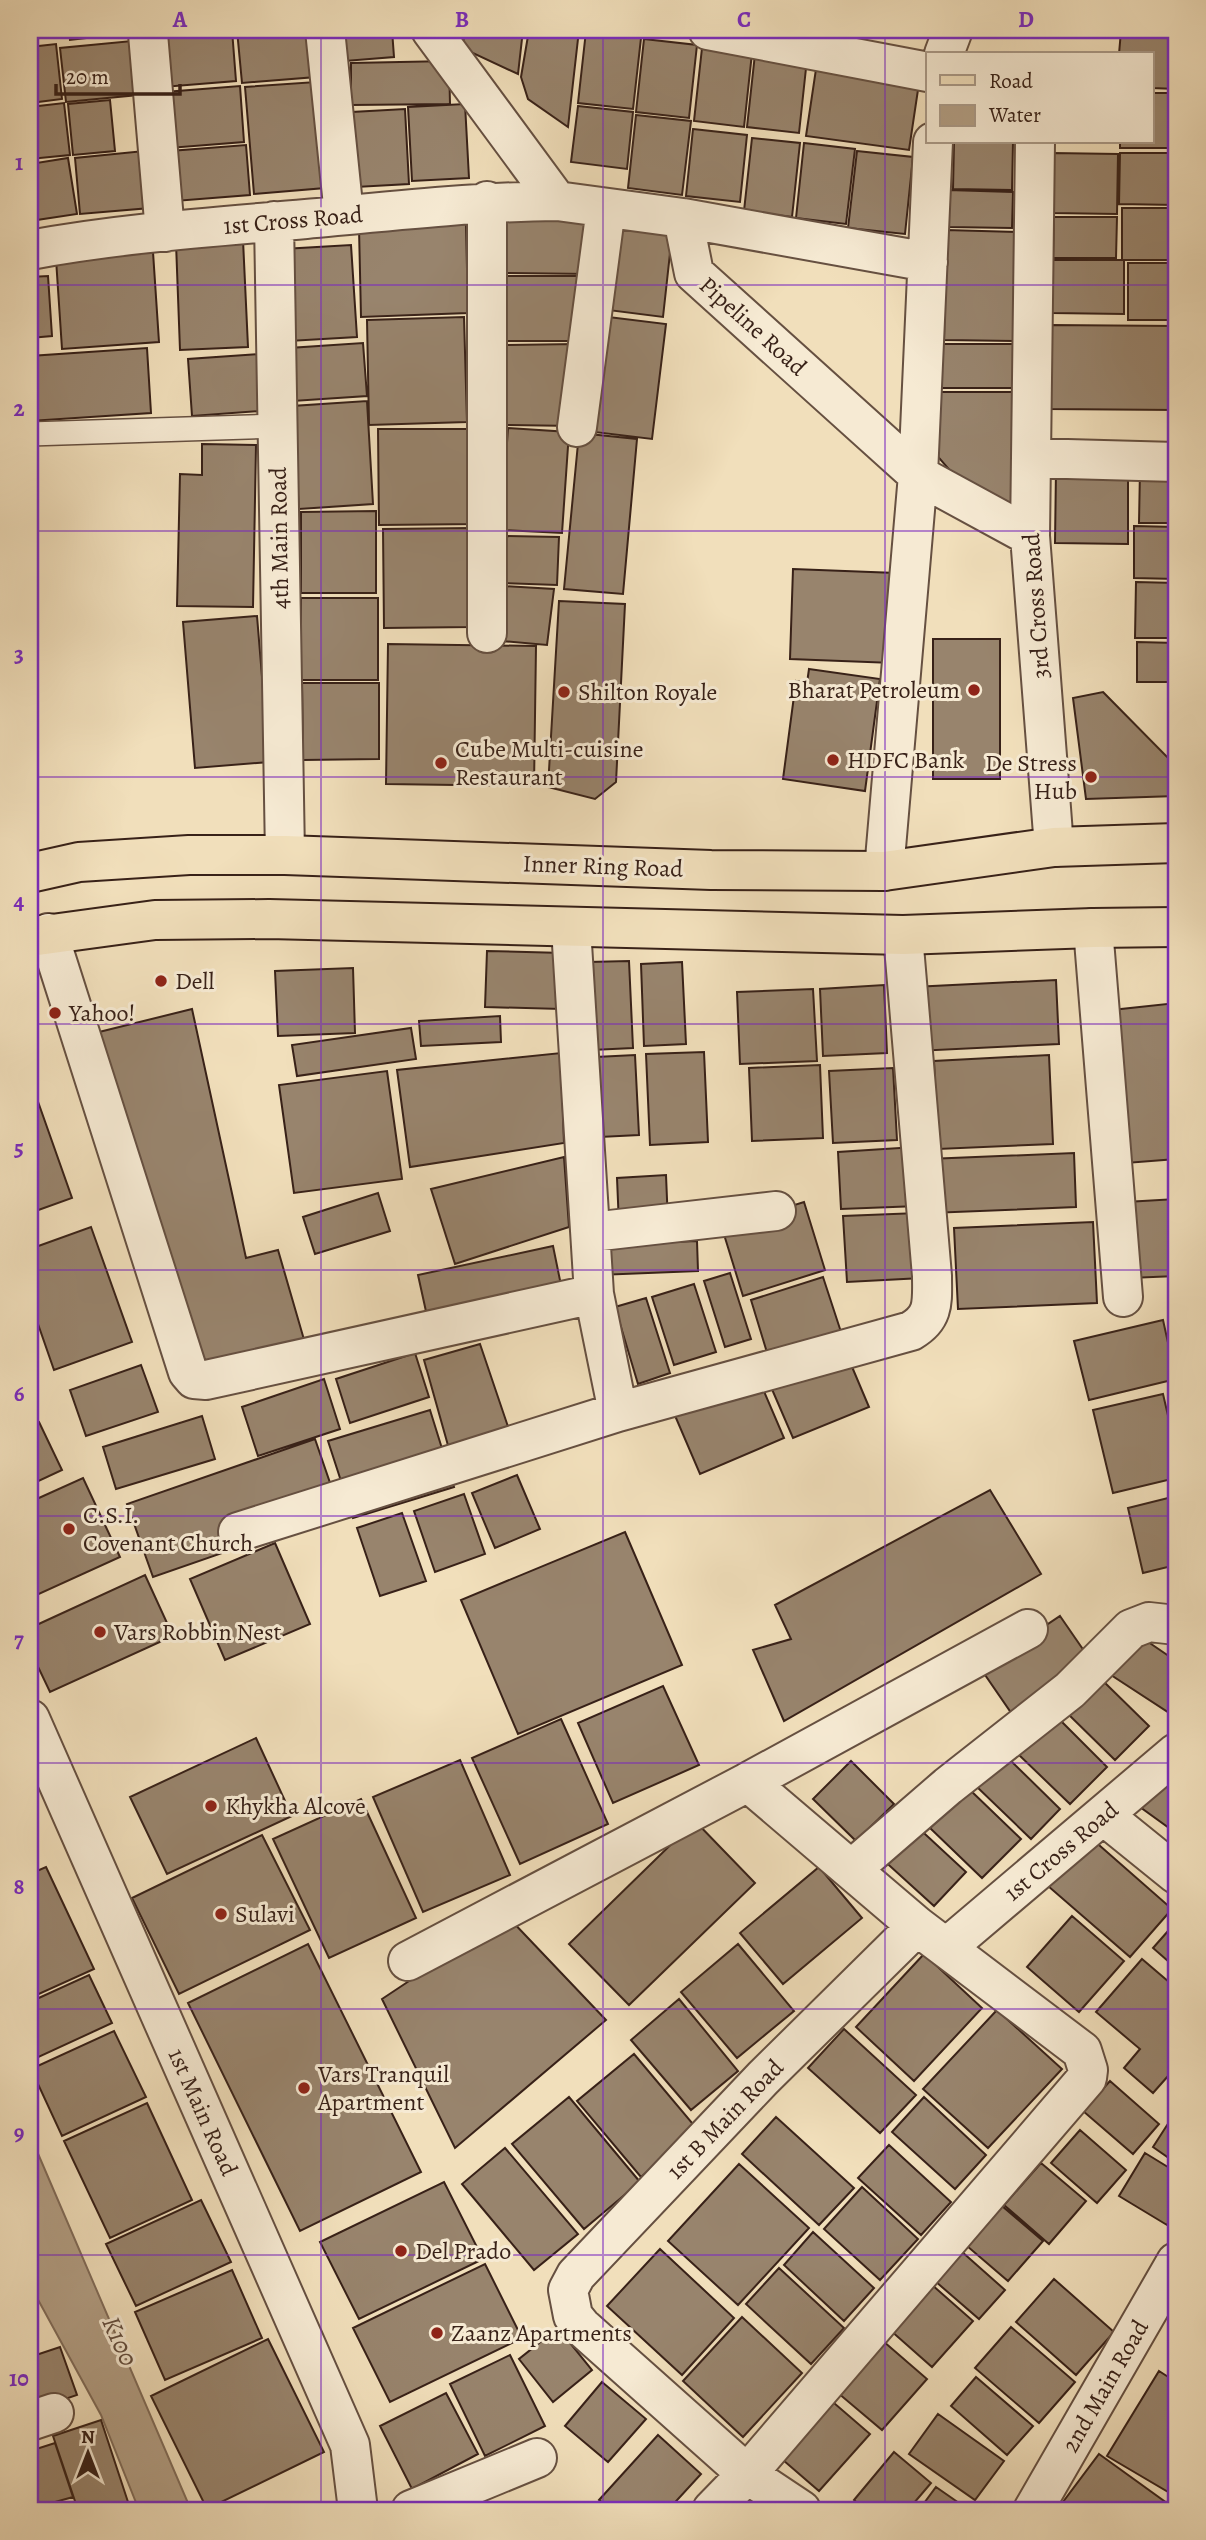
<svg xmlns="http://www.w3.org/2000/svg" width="1206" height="2540" font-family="Alegreya,serif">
  <rect width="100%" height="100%" fill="#f1dfbb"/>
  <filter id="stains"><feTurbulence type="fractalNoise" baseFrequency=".00286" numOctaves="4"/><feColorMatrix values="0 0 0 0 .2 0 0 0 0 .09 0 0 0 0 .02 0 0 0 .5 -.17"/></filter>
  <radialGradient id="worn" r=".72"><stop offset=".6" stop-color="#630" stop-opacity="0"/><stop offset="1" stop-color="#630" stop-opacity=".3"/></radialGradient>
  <!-- water -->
  <path fill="#b29e84" stroke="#816c59" stroke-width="2" d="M30 2135 191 2510H139L101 2415 30 2285Z"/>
  <!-- building -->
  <path fill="#98846d" stroke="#382118" stroke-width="2" d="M69 30H113L114 35 70 40Z
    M232 30 236 81 163 87 158 31Z
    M237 30H312L316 77 242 83Z
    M342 30H392L394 57 345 61Z
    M465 30H523L518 74 462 48Z
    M529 30H579L568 127 528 99 521 77Z
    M586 31 641 38 633 109 578 103Z
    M1121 31 1176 34V89L1152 88V54H1119Z
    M644 39 697 45 689 118 636 112Z
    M132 41 138 95 66 102 60 48Z
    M56 44 62 99 30 103V47Z
    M702 48 752 53 744 127 694 121Z
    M755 54 807 59 799 133 747 127Z
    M449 61 450 104 351 105V63Z
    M816 69 919 83 909 150 806 136Z
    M316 82 325 188 254 194 245 87Z
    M240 86 244 142 169 148 165 92Z
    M1152 93H1176V148H1120V142H1152Z
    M110 100 115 151 73 155 68 104Z
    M64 103 70 155 30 159V107Z
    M465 104 469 178 412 181 408 107Z
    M578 106 633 112 627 169 571 162Z
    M405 109 409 184 356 187 352 112Z
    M636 115 691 121 682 195 628 188Z
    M693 129 747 135 740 202 686 196Z
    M752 138 800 143 792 217 744 211Z
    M954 142H1013L1012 190 953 189Z
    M804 143 855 149 846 224 796 218Z
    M246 145 250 195 175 201 170 151Z
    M144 151 150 208 80 214 75 158Z
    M857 151 913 157 905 234 848 228Z
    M1052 153 1118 154 1117 214 1052 213Z
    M1120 153H1176V205L1119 204Z
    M68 158 77 214 30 221V164Z
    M948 190 1013 192 1012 228 947 227Z
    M1122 208H1176V260H1122Z
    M503 216 590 217V274L503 273Z
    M1054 217H1117L1116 258H1053Z
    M466 224 468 313 361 317 359 228Z
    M610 228 672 235 663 317 600 309Z
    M946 230 1017 232 1014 341 944 340Z
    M243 240 248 347 180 350 176 243Z
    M351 245 357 337 289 341 283 249Z
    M153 252 159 342 62 349 56 259Z
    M1052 260H1124V314L1052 313Z
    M1128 263H1176V320H1128Z
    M48 276 52 336 30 338V277Z
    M503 276H578V341H503Z
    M600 316 666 324 652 439 586 431Z
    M464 317 467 422 369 425 367 320Z
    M1049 325 1176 326V410L1048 409Z
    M363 343 367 396 293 401 289 348Z
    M576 344 575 426 502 425V345Z
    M938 344H1017V388H938Z
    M147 348 151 413 30 421V356Z
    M261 354 260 411 192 416 188 359Z
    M936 392H1023V525L959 481 933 451Z
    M367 401 373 504 299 509 292 406Z
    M508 428 569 432 562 533 501 530Z
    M378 429H477V524L379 525Z
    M579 433 637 439 623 594 564 589Z
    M202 444 256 445 253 607 177 606 180 474 202 475Z
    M1056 470 1128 471V544L1055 543Z
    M1140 470H1176V523H1139Z
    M376 511V593H301V512Z
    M1134 526 1176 527V579L1134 578Z
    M472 528V627L384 628 383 529Z
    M503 536 559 537 557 585 501 583Z
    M793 569 896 573 893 663 790 659Z
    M1136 582 1176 583V638H1135Z
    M503 586 554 589 547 645 501 641Z
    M301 598H378V680H301Z
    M559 601 625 604 616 782 595 799 548 787Z
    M257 616 269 762 195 768 183 622Z
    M933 639H1000V779H933Z
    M1137 642 1176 643V682H1137Z
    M388 644 536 646 534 786 386 784Z
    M809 669 880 679 865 791 783 779 796 681 807 683Z
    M302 683H379V759L303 760Z
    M1103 692 1176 766V796L1086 799 1073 698Z
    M487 951 563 953 561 1009 485 1007Z
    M629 961 633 1048 592 1050 588 962Z
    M682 962 686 1044 644 1046 641 964Z
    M353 968 355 1033 278 1036 275 971Z
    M1056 980 1059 1044 916 1051 913 987Z
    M884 985 887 1053 823 1056 820 989Z
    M813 989 817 1061 740 1064 737 992Z
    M1176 1003V1159L1126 1163 1103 1011Z
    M192 1009 246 1258 278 1250 305 1343 209 1373 91 1034Z
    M500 1016 501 1042 421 1046 419 1021Z
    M411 1028 416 1059 297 1076 292 1045Z
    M704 1052 708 1142 650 1145 646 1054Z
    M561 1053 564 1143 410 1167 397 1070Z
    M635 1055 639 1135 600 1137 596 1057Z
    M1049 1055 1053 1144 938 1149 934 1061Z
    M820 1065 823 1138 752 1141 749 1068Z
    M893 1068 897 1140 833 1143 829 1071Z
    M387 1071 402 1179 294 1193 279 1085Z
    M30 1079 72 1198 30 1213Z
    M915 1147 918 1206 841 1209 838 1152Z
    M1074 1153 1076 1207 930 1213 928 1159Z
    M564 1157 569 1227 455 1264 431 1189Z
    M666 1175 668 1223 619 1225 617 1178Z
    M378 1193 390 1231 315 1254 303 1217Z
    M1176 1199V1276L1130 1278 1126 1202Z
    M804 1202 825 1270 743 1296 722 1228Z
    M918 1213 922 1278 847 1282 843 1216Z
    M1093 1222 1097 1303 958 1309 954 1228Z
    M91 1227 132 1342 54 1370 30 1301V1249Z
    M697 1241 698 1271 598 1275 597 1245Z
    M553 1246 563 1295 429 1325 418 1275Z
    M730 1273 751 1339 725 1347 704 1281Z
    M823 1277 842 1335 769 1359 751 1300Z
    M694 1284 716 1352 674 1365 652 1297Z
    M646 1298 670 1373 638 1384 615 1307Z
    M1163 1320 1176 1379 1089 1400 1074 1341Z
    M480 1344 520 1462 458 1481 424 1360Z
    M415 1353 429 1397 350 1423 336 1379Z
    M847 1355 869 1407 793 1438 771 1387Z
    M141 1365 158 1412 86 1436 70 1390Z
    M757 1375 784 1438 700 1474 673 1411Z
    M30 1377 37 1402 30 1405Z
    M324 1379 340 1429 258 1456 242 1407Z
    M1163 1394 1176 1450V1478L1113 1493 1093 1410Z
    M430 1410 454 1487 353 1518 328 1441Z
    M202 1416 215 1459 116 1489 103 1447Z
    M39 1422 62 1470 30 1485V1426Z
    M315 1439 340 1512 153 1577 127 1504Z
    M517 1475 540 1529 495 1548 472 1493Z
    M83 1478 120 1557 30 1598V1502Z
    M990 1490 1041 1574 784 1721 753 1650 791 1639 775 1605Z
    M464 1494 485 1554 435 1572 414 1511Z
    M1176 1496V1565L1143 1573 1128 1508Z
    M402 1513 426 1581 380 1596 357 1528Z
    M625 1532 682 1665 518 1734 461 1600Z
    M275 1543 310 1624 225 1660 190 1579Z
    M145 1575 173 1636 50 1692 30 1650V1628Z
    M1060 1616 1091 1661 1012 1714 981 1669Z
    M1138 1635 1176 1661V1713L1174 1716 1111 1675Z
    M1100 1678 1149 1726 1115 1760 1066 1712Z
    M663 1686 699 1765 613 1803 578 1723Z
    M1056 1716 1107 1767 1070 1804 1018 1754Z
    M561 1719 608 1824 520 1864 472 1758Z
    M256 1738 292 1816 167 1874 130 1797Z
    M1006 1756 1060 1809 1031 1839 976 1786Z
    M1176 1756V1833L1140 1807Z
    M460 1760 510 1875 423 1912 373 1797Z
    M851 1761 894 1804 856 1841 813 1799Z
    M969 1789 1021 1839 982 1878 930 1828Z
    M361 1799 416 1918 329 1958 273 1839Z
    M695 1821 755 1883 629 2005 569 1944Z
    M912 1822 966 1872 934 1906 880 1857Z
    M262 1835 310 1930 179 1994 132 1898Z
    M1091 1838 1172 1909 1130 1957 1048 1886Z
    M46 1867 94 1969 30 1998V1874Z
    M819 1867 862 1918 783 1984 740 1933Z
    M507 1916 606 2020 455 2148 382 1999Z
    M1072 1916 1124 1961 1079 2012 1027 1967Z
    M1176 1922V1968L1153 1948Z
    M308 1944 421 2172 300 2231 188 2003Z
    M738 1944 794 2011 737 2058 681 1992Z
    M924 1954 982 2008 914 2081 856 2027Z
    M1142 1959 1176 1988V2067L1153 2093 1124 2068 1140 2049 1096 2012Z
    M89 1975 112 2023 32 2060 30 2055V2002Z
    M679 1999 738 2071 691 2110 631 2040Z
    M997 2010 1062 2069 988 2148 923 2089Z
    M844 2029 916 2095 880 2133 808 2068Z
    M114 2031 146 2097 62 2136 31 2069Z
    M634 2054 698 2130 641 2177 577 2101Z
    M1110 2081 1159 2124 1133 2154 1083 2111Z
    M569 2097 640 2182 584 2229 512 2144Z
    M924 2097 986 2155 955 2189 892 2132Z
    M147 2103 192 2200 110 2238 64 2141Z
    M776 2117 854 2188 819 2225 742 2154Z
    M1171 2119 1176 2122V2163L1153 2147Z
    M1080 2130 1126 2170 1097 2203 1051 2163Z
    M889 2145 951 2202 921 2235 858 2178Z
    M505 2148 578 2234 534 2270 462 2184Z
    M1145 2153 1176 2172V2210L1167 2225 1119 2196Z
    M1041 2163 1086 2201 1049 2244 1004 2205Z
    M739 2164 809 2228 738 2305 668 2241Z
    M444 2182 483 2259 359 2319 320 2242Z
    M862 2187 918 2239 880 2280 824 2229Z
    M201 2200 231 2262 136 2306 106 2244Z
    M1002 2206 1043 2241 1008 2281 967 2246Z
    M813 2232 874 2288 844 2321 784 2265Z
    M660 2249 734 2318 682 2375 607 2306Z
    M961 2251 1005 2290 979 2319 935 2281Z
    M485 2264 522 2338 390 2402 353 2328Z
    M779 2268 844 2328 811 2364 746 2304Z
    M232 2270 262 2338 165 2380 135 2312Z
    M1054 2279 1114 2332 1076 2375 1016 2322Z
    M931 2284 973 2321 932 2367 890 2330Z
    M742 2317 802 2373 743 2437 683 2381Z
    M1011 2327 1075 2382 1039 2423 975 2368Z
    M558 2328 592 2370 553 2402 519 2359Z
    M268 2339 324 2452 207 2509 151 2396Z
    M883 2341 927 2379 882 2430 838 2393Z
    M60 2347 77 2395 30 2411V2357Z
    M510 2355 545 2426 485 2456 450 2384Z
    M1159 2371 1176 2382 1175 2496 1107 2456Z
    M976 2377 1033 2426 1007 2455 951 2406Z
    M602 2382 646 2419 608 2462 565 2426Z
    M446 2393 478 2454 412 2489 380 2426Z
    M827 2397 870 2434 819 2491 776 2454Z
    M938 2414 1004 2461 975 2500 909 2454Z
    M101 2420 129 2505 113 2510H78L53 2436Z
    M658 2435 701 2474 668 2510H611L599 2500Z
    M55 2443 73 2497 30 2509V2451Z
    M894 2452 931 2483 908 2510H865L854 2500Z
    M1099 2454 1171 2506 1168 2510H1057Z
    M936 2487 969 2510H919Z"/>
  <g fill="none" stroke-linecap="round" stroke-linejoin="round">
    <!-- service casing -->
    <g stroke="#665041" stroke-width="26">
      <path id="service" d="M30 434 277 426"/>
    </g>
    <!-- minor casing -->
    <g stroke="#665041" stroke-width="42">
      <path id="minor" d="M325 30 344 215
        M431 30 557 201 683 218 694 273 918 475 1030 536
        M708 30 928 72
        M148 34 165 232
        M944 54 953 30
        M1035 142 1030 536 1054 847
        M487 201V633
        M683 218 928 262
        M274 221 285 855
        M30 250C121 233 214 227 306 219 390 211 473 202 557 201
        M577 427 606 208
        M1031 458 1176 462
        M884 871 918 475 933 142
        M571 928 594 1294 618 1412
        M1093 928 1123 1297
        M48 933 188 1372 194 1379 206 1380 594 1294
        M592 1232 776 1211
        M238 1532 618 1412 911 1331C935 1317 932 1301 932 1276L903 935
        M30 1719 350 2445 358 2510
        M748 1782 1028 1629
        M1103 1815 1176 1874
        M852 1869 948 1786 1070 1690 1131 1629 1149 1622 1176 1625
        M946 1948 1176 1753
        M408 1961 748 1782 917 1926 1082 2051 1088 2070 1087 2078 747 2474 712 2510
        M30 2421 54 2413
        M411 2510 537 2458
        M801 2510 747 2474 582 2327 573 2316 568 2290 576 2275 763 2078 917 1926
        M1033 2510 1176 2262"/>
    </g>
    <!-- primary casing -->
    <g stroke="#382118" stroke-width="42">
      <path id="primary" d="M30 873 79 862 189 855H285L711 870 884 871 1054 847 1176 843
        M30 937 155 920 269 919 903 935 1093 928 1176 927"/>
    </g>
    <!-- service -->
    <use href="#service" stroke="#f6ead3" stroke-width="23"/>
    <!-- minor -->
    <use href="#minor" stroke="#f6ead3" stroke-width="38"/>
    <!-- primary -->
    <use href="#primary" stroke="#f1dfbb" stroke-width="38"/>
  </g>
  <!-- grid -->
  <path fill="none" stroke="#7b2cbf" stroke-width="2" stroke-opacity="0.55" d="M321 30V2510M603 30V2510M885 30V2510M30 285H1176M30 531H1176M30 777H1176M30 1024H1176M30 1270H1176M30 1516H1176M30 1763H1176M30 2009H1176M30 2255H1176"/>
  <!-- markers -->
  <g fill="#8f2418" stroke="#f6ead3" stroke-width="2.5">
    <circle cx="974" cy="690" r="7"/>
    <circle cx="564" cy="692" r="7"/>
    <circle cx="833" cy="760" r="7"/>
    <circle cx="441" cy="763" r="7"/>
    <circle cx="1091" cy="777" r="7"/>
    <circle cx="161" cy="981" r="7"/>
    <circle cx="55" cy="1013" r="7"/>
    <circle cx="69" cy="1529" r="7"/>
    <circle cx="100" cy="1632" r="7"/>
    <circle cx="211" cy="1806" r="7"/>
    <circle cx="221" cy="1914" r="7"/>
    <circle cx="304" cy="2088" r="7"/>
    <circle cx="401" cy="2251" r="7"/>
    <circle cx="437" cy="2333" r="7"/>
  </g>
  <g text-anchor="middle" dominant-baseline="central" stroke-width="6" stroke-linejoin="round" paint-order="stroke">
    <!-- street labels -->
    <g font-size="24" fill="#382118" stroke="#f6ead3">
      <text transform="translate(293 220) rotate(-5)">1st Cross Road</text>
      <text transform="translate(753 326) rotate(42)">Pipeline Road</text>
      <text transform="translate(279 538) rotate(-91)">4th Main Road</text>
      <text transform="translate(1036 606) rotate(-94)">3rd Cross Road</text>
      <text transform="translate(603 866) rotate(2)">Inner Ring Road</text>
      <text transform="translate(1061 1851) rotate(-40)">1st Cross Road</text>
      <text transform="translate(203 2112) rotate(66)">1st Main Road</text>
      <text transform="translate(725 2119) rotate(-46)">1st B Main Road</text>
      <text transform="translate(1105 2386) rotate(-60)">2nd Main Road</text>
    </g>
    <!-- poi labels -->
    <g font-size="24" fill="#382118" stroke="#f6ead3" text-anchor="start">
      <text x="960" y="690" text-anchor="end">Bharat Petroleum</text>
      <text x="578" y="692">Shilton Royale</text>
      <text x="455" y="749">Cube Multi-cuisine<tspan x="455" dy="28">Restaurant</tspan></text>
      <text x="847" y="760">HDFC Bank</text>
      <text x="1077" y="763" text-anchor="end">De Stress<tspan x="1077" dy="28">Hub</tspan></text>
      <text x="175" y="981">Dell</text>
      <text x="69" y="1013">Yahoo!</text>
      <text x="83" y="1515">C.S.I.<tspan x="83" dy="28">Covenant Church</tspan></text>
      <text x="114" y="1632">Vars Robbin Nest</text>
      <text x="225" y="1806">Khykha Alcove</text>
      <text x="235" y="1914">Sulavi</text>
      <text x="318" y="2074">Vars Tranquil<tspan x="318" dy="28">Apartment</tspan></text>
      <text x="415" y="2251">Del Prado</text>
      <text x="451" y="2333">Zaanz Apartments</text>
    </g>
    <!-- water labels -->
    <g font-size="26" font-style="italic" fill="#634d3e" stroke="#f6ead3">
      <text transform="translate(120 2341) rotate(66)">K100</text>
    </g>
  </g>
  <!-- margin -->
  <rect width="1206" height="2540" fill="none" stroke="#f1dfbb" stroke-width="77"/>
  <!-- legend -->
  <rect x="926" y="52" width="228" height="91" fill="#f6ead3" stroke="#aa9a88" stroke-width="2"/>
  <rect x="940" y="75" width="35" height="10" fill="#f1dfbb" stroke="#aa9a88" stroke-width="2"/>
  <text x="989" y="88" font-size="21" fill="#382118">Road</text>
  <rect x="940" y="105" width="35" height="21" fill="#b29e84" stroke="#aa9a88" stroke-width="2"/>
  <text x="989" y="122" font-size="21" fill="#382118">Water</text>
  <!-- north arrow -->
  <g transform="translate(88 2453)" stroke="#f6ead3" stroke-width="5" paint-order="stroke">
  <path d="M0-5L12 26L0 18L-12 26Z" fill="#382118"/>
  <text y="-10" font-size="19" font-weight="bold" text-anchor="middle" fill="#382118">N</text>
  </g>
  <!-- scale -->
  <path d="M56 84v10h124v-10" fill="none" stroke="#382118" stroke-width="3.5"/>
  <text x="66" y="84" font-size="21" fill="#382118" stroke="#f6ead3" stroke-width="5" paint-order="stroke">20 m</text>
  <rect x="38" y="38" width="1130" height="2464" fill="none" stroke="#7b2cbf" stroke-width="2.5"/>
  <g font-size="23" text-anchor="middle" font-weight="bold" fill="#7b2cbf">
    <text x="180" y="27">A</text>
    <text x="462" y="27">B</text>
    <text x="744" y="27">C</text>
    <text x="1026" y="27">D</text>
    <text x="19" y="170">1</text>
    <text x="19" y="416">2</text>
    <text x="19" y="662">3</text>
    <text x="19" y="909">4</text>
    <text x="19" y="1155">5</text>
    <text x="19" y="1401">6</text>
    <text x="19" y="1647">7</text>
    <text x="19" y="1894">8</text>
    <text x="19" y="2140">9</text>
    <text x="19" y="2386">10</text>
  </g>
  <rect width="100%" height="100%" filter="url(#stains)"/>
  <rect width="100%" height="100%" fill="url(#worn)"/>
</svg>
